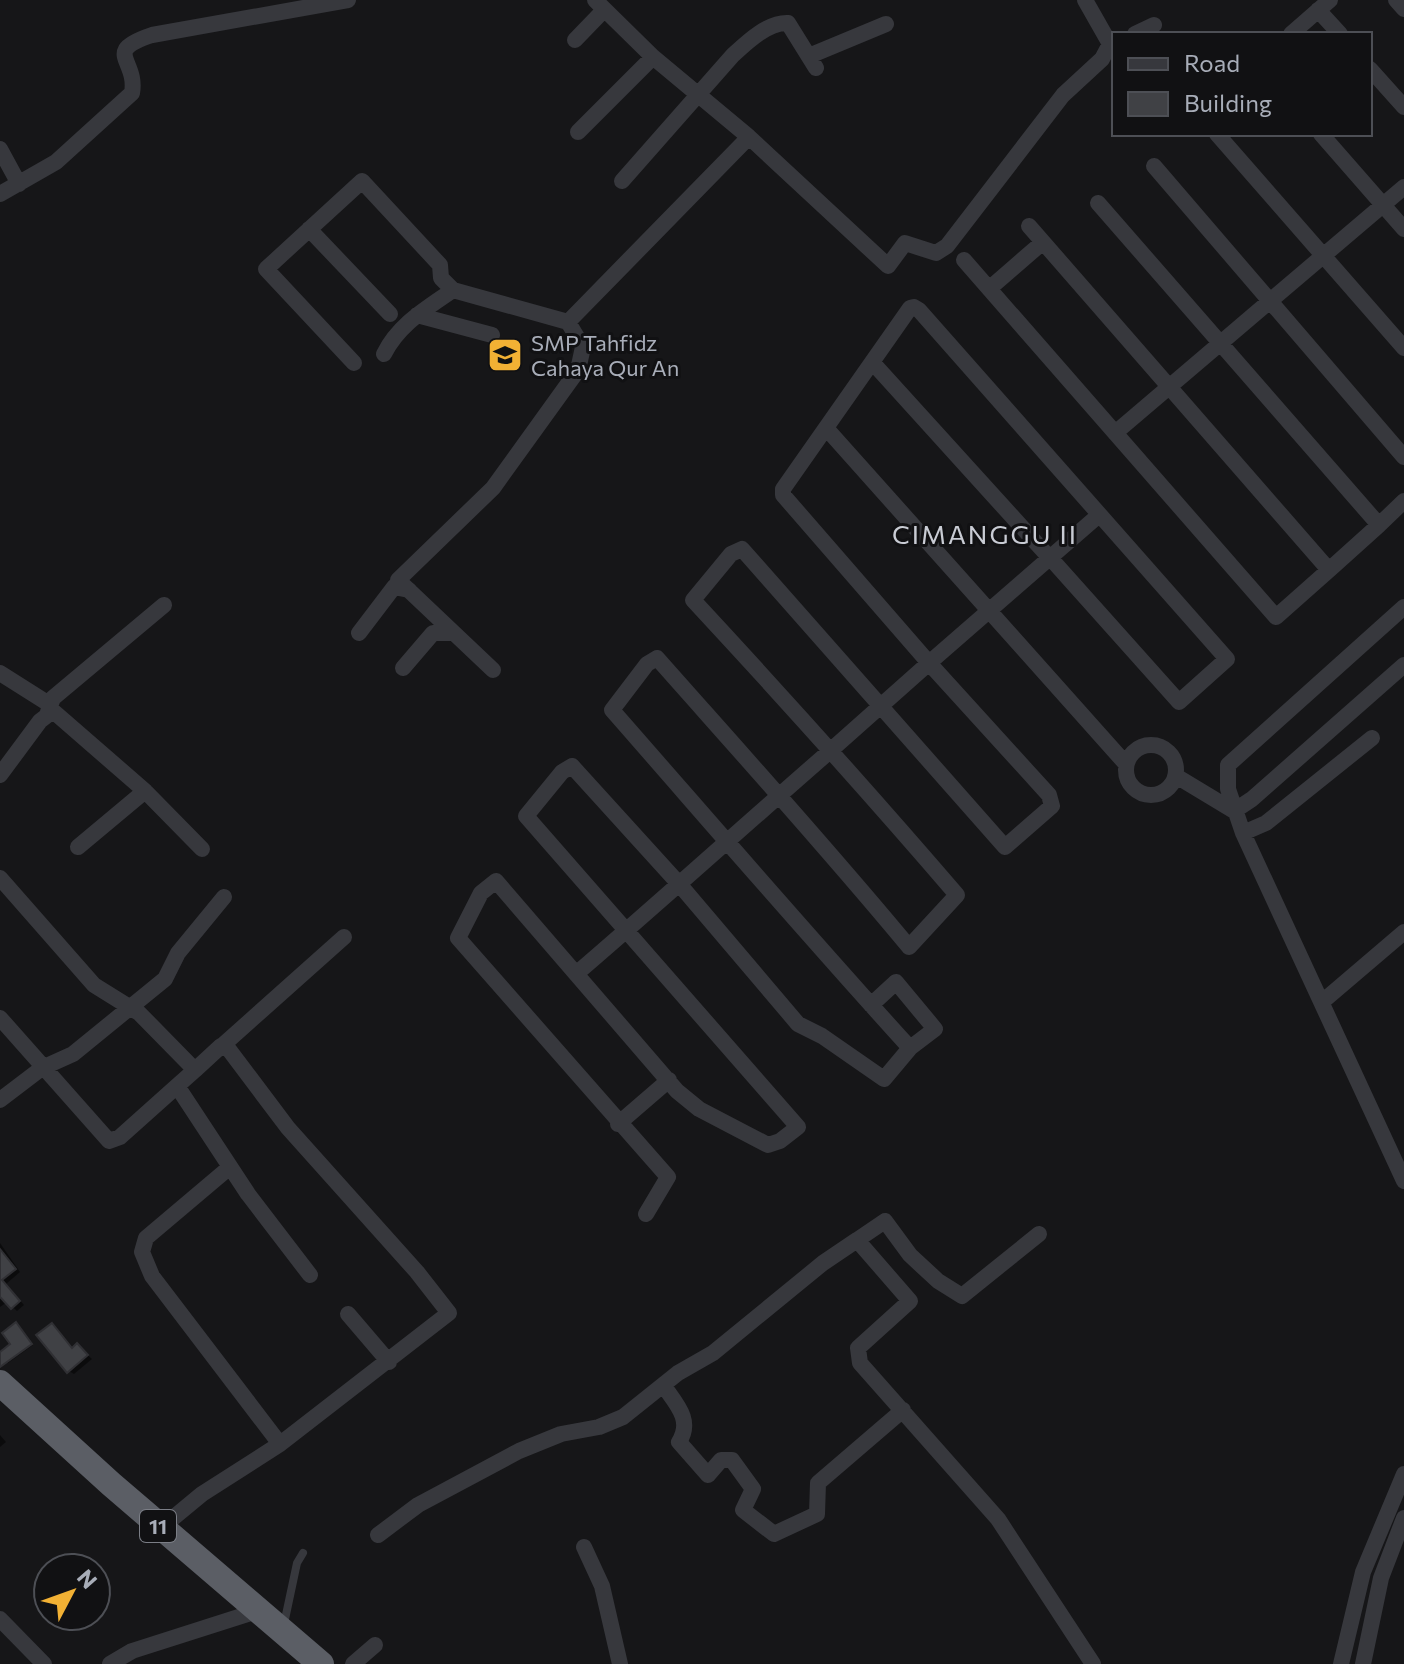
<svg xmlns="http://www.w3.org/2000/svg" width="1404" height="1664" font-family="Commissioner,sans-serif">
  <rect width="100%" height="100%" fill="#161618"/>
  <!-- shadow -->
  <path fill="#0007" d="M0 1243 20 1272 6 1284 24 1305 17 1311 7 1302 0 1307Z
    M52 1325 74 1349 78 1346 92 1359 74 1374 69 1371Z
    M19 1326 33 1345 8 1363 6 1362Z
    M0 1435 6 1442 0 1447Z"/>
  <!-- building -->
  <path fill="#404145" stroke="#303034" stroke-width="2" d="M0 1249 16 1269 2 1280 20 1301 11 1309 0 1297Z
    M16 1322 32 1344 0 1367V1352L10 1344 2 1333Z
    M52 1323 72 1348 77 1343 88 1355 67 1373 36 1335Z"/>
  <g fill="none" stroke-linecap="round" stroke-linejoin="round">
    <!-- service -->
    <path stroke="#37383d" stroke-width="8" d="M284 1624 297 1563 303 1553"/>
    <!-- minor -->
    <path stroke="#37383d" stroke-width="16" d="M595 0 653 57 749 137 888 266 905 243 936 253 947 246 1063 95 1102 59 1110 44
      M1085 0 1110 44H1114
      M1396 0 1404 9
      M1318 10 1340 34
      M1135 34 1154 25
      M1291 34 1330 0
      M575 40 604 10
      M809 56 886 24
      M1370 69 1404 107
      M578 132 653 57
      M1217 134 1404 348
      M1321 134 1404 229
      M0 149 19 184
      M1154 166 1404 457
      M622 181 733 55C747 42 768 22 788 23L816 68
      M0 194 56 162 132 93C138 59 101 52 152 35L348 0
      M1098 203 1379 525 1404 501
      M1029 226 1329 570 1379 525
      M309 229 390 314
      M964 260 1276 617 1329 570
      M990 288 1043 242
      M417 315 492 335
      M384 354C399 324 426 309 453 290L568 322
      M354 363 266 269 362 181 440 265 441 278 453 290
      M873 363 1048 556 1053 561 1179 702 1227 659 919 310 914 307 910 308 783 489V495L929 663 1099 515
      M826 428 1126 764
      M1115 433 1404 187
      M1404 607 1228 765V789L1243 833 1404 1181
      M359 633 394 587 409 590
      M403 668 433 633H453
      M493 670 398 580 493 488 578 370 583 347 568 322 749 137
      M0 673 49 704
      M48 712 53 698 164 605
      M1126 770a25 25 0 1 1 50 0a25 25 0 1 1-50 0Z
      M0 775 40 721 53 711 145 791 202 849
      M1176 776 1234 811 1252 799 1404 665
      M1243 833 1266 823 1372 738
      M78 847 145 791
      M0 878 94 985 139 1013 195 1070 177 1086 248 1194 310 1275
      M576 974C661 901 745 825 830 751L929 663 1049 795 1052 806 1005 847 742 549 731 554 693 600C783 697 871 795 957 895L909 947C827 848 742 754 657 658L647 664 612 710C711 823 809 937 910 1048
      M1322 1002 1404 932
      M0 1018 109 1141 120 1137 177 1086
      M223 1045 344 937
      M0 1100 42 1068 73 1054 165 979 178 953 224 897
      M618 1124 669 1080
      M230 1167 146 1238 142 1252 152 1276 280 1444
      M646 1214 668 1177 458 938 481 893 496 881 677 1091 699 1109 768 1145 780 1141 798 1127 526 816 562 772 572 766 680 885 798 1024 822 1036 884 1079 910 1048 935 1029 896 982 871 1005
      M857 1240 885 1221 910 1255 938 1281 962 1296 1039 1234
      M348 1314 389 1362
      M663 1385C676 1404 693 1420 679 1442L708 1475 721 1460H732L753 1489 743 1510 774 1534 817 1514 818 1483 903 1410
      M161 1528 202 1494 280 1444 449 1313 417 1272 288 1128 227 1047 221 1046 195 1070
      M378 1535 418 1505 519 1451 561 1434 599 1427 623 1417 678 1373 713 1353 823 1263 857 1240 910 1301 858 1348 860 1363 998 1519 1093 1664
      M584 1547 602 1586 620 1664
      M0 1619 44 1664
      M110 1664 132 1651 257 1611
      M353 1664 375 1645
      M1341 1664 1363 1572 1404 1474
      M1363 1664 1381 1578 1404 1518"/>
    <!-- trunk -->
    <path stroke="#5b5e65" stroke-width="26" d="M0 1383 111 1484 321 1664"/>
  </g>
  <!-- icons -->
  <defs>
    <g id="school-square" transform="scale(1.8)"><rect x="-9" y="-9" width="18" height="18" rx="4" fill="#f2b134" stroke="#111113"/><path d="M0-5L7-2L0 1L-7-2ZM-4 1L0 2.5L4 1V4Q0 6-4 4Z" fill="#111"/></g>
  </defs>
  <g fill-rule="evenodd">
    <use href="#school-square" x="505" y="355"/>
  </g>
  <g text-anchor="middle" dominant-baseline="central" stroke-width="6" stroke-linejoin="round" paint-order="stroke">
    <!-- shield labels -->
    <rect fill="#111113" stroke="#7b7e86" stroke-width="2" x="140" y="1510" width="36" height="32" rx="6"/>
    <g font-size="20" font-weight="bold" fill="#a8adb8">
      <text x="158" y="1526">11</text>
    </g>
    <!-- poi labels -->
    <g font-size="22" fill="#a8adb8" stroke="#111113" text-anchor="start">
      <text x="531" y="342">SMP Tahfidz<tspan x="531" dy="25">Cahaya Qur An</tspan></text>
    </g>
    <!-- quarter labels -->
    <g font-size="26" letter-spacing="2" fill="#c9ccd4" stroke="#111113">
      <text x="985" y="533">CIMANGGU II</text>
    </g>
  </g>
  <!-- legend -->
  <rect x="1112" y="32" width="260" height="104" fill="#111113" stroke="#4d4f55" stroke-width="2"/>
  <rect x="1128" y="58" width="40" height="12" fill="#37383d" stroke="#4d4f55" stroke-width="2"/>
  <text x="1184" y="72" font-size="24" fill="#a8adb8">Road</text>
  <rect x="1128" y="92" width="40" height="24" fill="#404145" stroke="#4d4f55" stroke-width="2"/>
  <text x="1184" y="112" font-size="24" fill="#a8adb8">Building</text>
  <!-- north arrow -->
  <g transform="translate(72 1592) rotate(49)"><circle r="38" fill="#111113" stroke="#4d4f55" stroke-width="2"/>
  <path d="M0-6L14 30L0 20L-14 30Z" fill="#f2b134"/>
  <text y="-12" font-size="22" font-weight="bold" text-anchor="middle" fill="#a8adb8">N</text>
  </g>
</svg>
